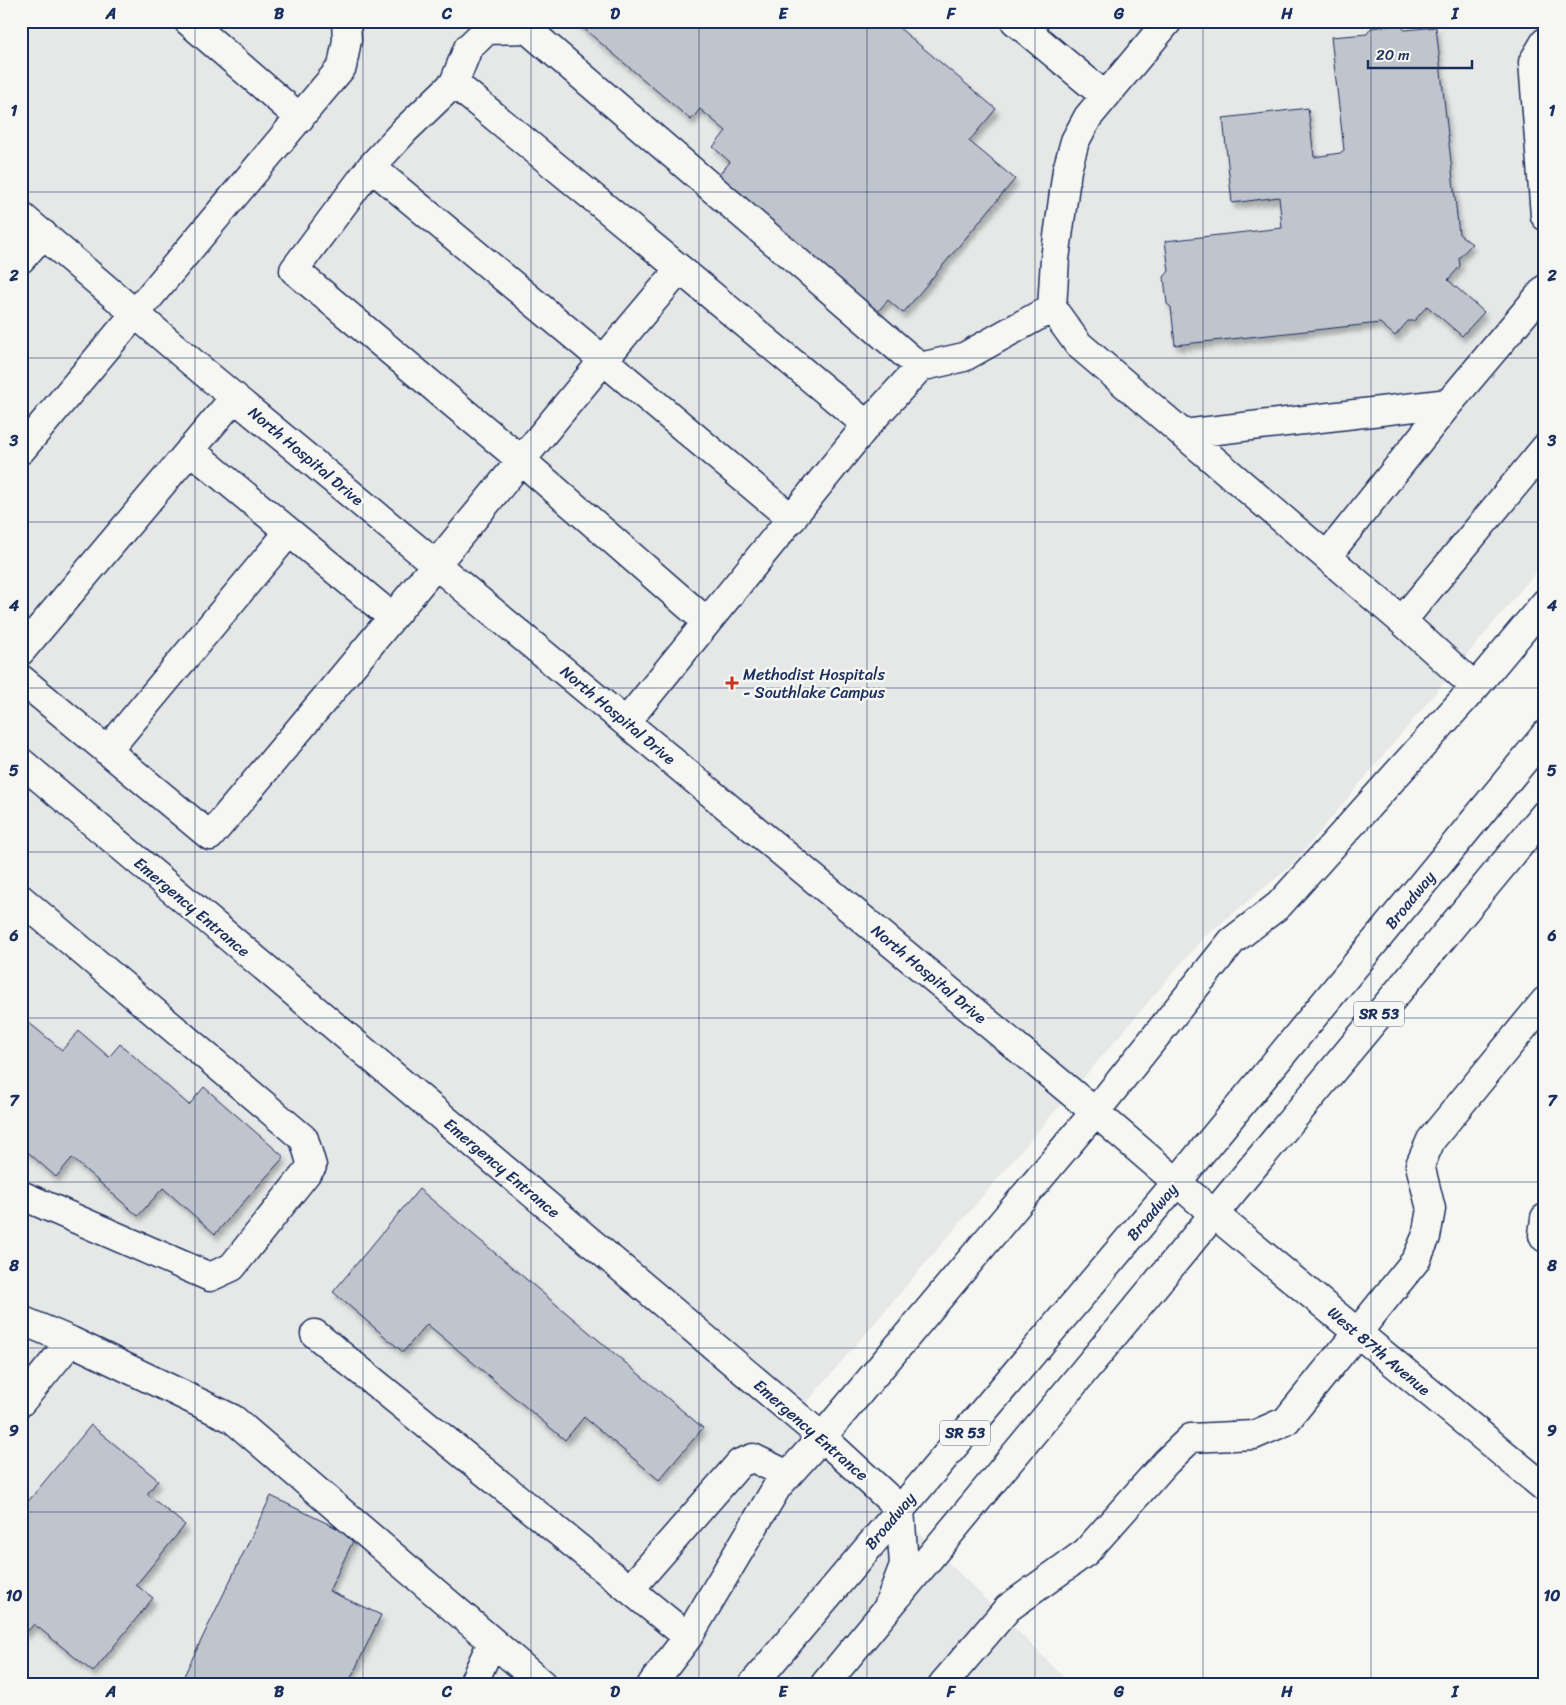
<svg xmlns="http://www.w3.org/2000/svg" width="1566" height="1705" font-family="Sriracha,sans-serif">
  <defs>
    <filter id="shadow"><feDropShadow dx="3" dy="5.5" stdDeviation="2.5" flood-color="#0004"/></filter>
  </defs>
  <rect width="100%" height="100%" fill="#f6f6f2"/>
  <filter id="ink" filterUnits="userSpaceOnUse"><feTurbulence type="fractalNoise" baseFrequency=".02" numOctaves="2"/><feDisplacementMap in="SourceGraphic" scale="10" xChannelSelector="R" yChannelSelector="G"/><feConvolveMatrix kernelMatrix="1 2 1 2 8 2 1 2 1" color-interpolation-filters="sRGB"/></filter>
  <g filter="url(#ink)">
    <!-- built -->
    <path fill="#e6e7e7" d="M21 21H1545V561L1293 864 1202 939 796 1415 822 1437 1071 1684H21Z"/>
    <!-- building -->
    <path fill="#c0c4cd" stroke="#1b2f5e" filter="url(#shadow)" d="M575 21H891L996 109 969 141 1015 179 903 313 888 300 872 318 712 183 730 162 713 147 726 131 700 109 691 120Z
      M1399 25 1405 30 1436 27 1459 234 1472 244 1459 258 1460 266 1448 280 1484 312 1462 336 1427 306 1414 321H1408L1395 336 1380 323 1175 345 1171 307 1167 304 1164 277 1169 271 1165 241 1282 228 1279 197 1232 203 1223 118 1308 108 1314 157 1340 153 1344 150 1331 37 1367 34 1371 28Z
      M28 1022 62 1050 79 1031 109 1057 120 1044 189 1105 204 1087 284 1157 215 1234 163 1188 138 1216 72 1158 56 1177 21 1146V1030Z
      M419 1189 703 1428 659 1480 584 1417 565 1440 427 1324 403 1352 333 1292Z
      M91 1425 158 1480 147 1494 185 1525 136 1585 153 1598 93 1672 34 1624 25 1634 21 1631V1510Z
      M271 1496 355 1537 329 1591 381 1615 348 1684H180Z"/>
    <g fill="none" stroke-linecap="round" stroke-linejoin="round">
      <!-- minor casing -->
      <g stroke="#1b2f5e" stroke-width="31">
        <path id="minor" d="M188 21 300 118
          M1015 21 1105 96
          M1168 21 1088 117 1075 141 1067 170 1055 259 1052 308 1078 344 1402 621 1475 687
          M1545 42 1533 62 1545 216
          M454 83 468 48 487 30 527 29 920 367
          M371 167 602 359 792 519
          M21 216 193 363 1095 1112 1214 1214 1545 1488
          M21 259 43 234
          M680 269 867 425
          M1183 434 1449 403
          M21 450 342 67 347 40 346 21
          M190 450 392 617
          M1327 556 1449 403 1545 289
          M1402 621 1545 448
          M21 651 235 397
          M21 679 210 836C286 745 362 655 437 563 518 465 597 366 680 269L454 83 405 130 371 167 294 270 521 460 707 622
          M626 722 867 425 920 367 964 357 1052 308
          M107 751 289 532
          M21 762 822 1437 900 1509 904 1565 889 1604
          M21 899 304 1139 312 1166 232 1267 210 1277 21 1195
          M1545 1218 1543 1235 1545 1238
          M21 1320 71 1341 233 1419 542 1684
          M315 1334 688 1637
          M21 1402 71 1341
          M630 1589 740 1463 753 1458 788 1475
          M473 1684 492 1642
          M652 1684 688 1637 777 1487 822 1437 1095 1112 1232 941 1279 905 1475 687 1545 603
          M943 1684 1008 1608 1086 1552 1166 1462 1191 1438 1254 1435 1286 1421 1416 1260 1426 1237 1431 1209 1420 1165 1431 1140 1545 1001"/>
      </g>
      <!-- major casing -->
      <g stroke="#1b2f5e" stroke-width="31">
        <path id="major" d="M753 1684 1177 1182 1545 735
          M825 1684 1545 814"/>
      </g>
      <!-- minor -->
      <use href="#minor" stroke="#f6f6f2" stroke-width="28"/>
      <!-- major -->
      <use href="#major" stroke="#f6f6f2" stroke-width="28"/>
    </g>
  </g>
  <!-- grid -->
  <path fill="none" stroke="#1b2f5e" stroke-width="1" stroke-opacity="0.55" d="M195 21V1684M363 21V1684M531 21V1684M699 21V1684M867 21V1684M1035 21V1684M1203 21V1684M1371 21V1684M21 192H1545M21 358H1545M21 522H1545M21 688H1545M21 852H1545M21 1018H1545M21 1182H1545M21 1348H1545M21 1512H1545"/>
  <!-- markers -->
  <path fill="#c8321e" stroke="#f6f6f2" stroke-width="2" d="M729.5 675.5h5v5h5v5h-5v5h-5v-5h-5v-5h5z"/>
  <g text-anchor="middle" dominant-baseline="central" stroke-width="5" stroke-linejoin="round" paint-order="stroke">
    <!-- shield labels -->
    <g fill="#f6f6f2" stroke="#5d6b8a" stroke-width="1">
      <rect x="1354" y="1001.5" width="50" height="25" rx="4"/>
      <rect x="940" y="1420.5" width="50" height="25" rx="4"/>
    </g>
    <g font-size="15" font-weight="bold" fill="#1b2f5e">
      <text x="1379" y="1014">SR 53</text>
      <text x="965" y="1433">SR 53</text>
    </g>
    <!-- street labels -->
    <g font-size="16" fill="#1b2f5e" stroke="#f6f6f2">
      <text transform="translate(306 456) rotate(40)">North Hospital Drive</text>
      <text transform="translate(618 715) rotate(40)">North Hospital Drive</text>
      <text transform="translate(1410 900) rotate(-51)">Broadway</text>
      <text transform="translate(192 907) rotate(40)">Emergency Entrance</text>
      <text transform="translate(929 974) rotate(40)">North Hospital Drive</text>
      <text transform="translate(502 1168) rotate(40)">Emergency Entrance</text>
      <text transform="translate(1152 1212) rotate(-50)">Broadway</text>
      <text transform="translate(1379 1351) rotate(40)">West 87th Avenue</text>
      <text transform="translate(811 1430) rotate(41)">Emergency Entrance</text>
      <text transform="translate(890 1521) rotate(-50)">Broadway</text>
    </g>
    <!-- poi labels -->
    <g font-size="16" fill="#1b2f5e" stroke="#f6f6f2" text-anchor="start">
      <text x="743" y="674">Methodist Hospitals<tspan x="743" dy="18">- Southlake Campus</tspan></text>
    </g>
  </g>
  <!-- margin -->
  <rect width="1566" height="1705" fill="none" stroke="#f6f6f2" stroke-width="55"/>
  <!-- scale -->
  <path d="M1368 60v8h104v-8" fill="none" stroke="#1b2f5e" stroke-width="2.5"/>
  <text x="1376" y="60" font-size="15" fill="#1b2f5e" stroke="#f6f6f2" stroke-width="4" paint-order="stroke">20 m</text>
  <rect x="28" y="28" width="1510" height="1650" fill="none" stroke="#1b2f5e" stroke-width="2"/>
  <g font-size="16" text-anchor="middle" font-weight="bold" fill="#1b2f5e">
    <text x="111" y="19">A</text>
    <text x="279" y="19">B</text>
    <text x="447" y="19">C</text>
    <text x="615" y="19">D</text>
    <text x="783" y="19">E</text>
    <text x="951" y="19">F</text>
    <text x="1119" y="19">G</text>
    <text x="1287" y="19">H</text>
    <text x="1455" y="19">I</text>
    <text x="14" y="116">1</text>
    <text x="1552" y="116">1</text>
    <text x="14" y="281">2</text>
    <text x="1552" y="281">2</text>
    <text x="14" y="446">3</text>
    <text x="1552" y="446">3</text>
    <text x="14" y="611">4</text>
    <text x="1552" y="611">4</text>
    <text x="14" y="776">5</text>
    <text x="1552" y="776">5</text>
    <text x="14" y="941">6</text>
    <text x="1552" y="941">6</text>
    <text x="14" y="1106">7</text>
    <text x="1552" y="1106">7</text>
    <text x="14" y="1271">8</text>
    <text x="1552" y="1271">8</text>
    <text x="14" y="1436">9</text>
    <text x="1552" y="1436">9</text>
    <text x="14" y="1601">10</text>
    <text x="1552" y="1601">10</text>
    <text x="111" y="1697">A</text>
    <text x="279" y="1697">B</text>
    <text x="447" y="1697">C</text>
    <text x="615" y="1697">D</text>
    <text x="783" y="1697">E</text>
    <text x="951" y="1697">F</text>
    <text x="1119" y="1697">G</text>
    <text x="1287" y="1697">H</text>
    <text x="1455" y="1697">I</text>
  </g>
</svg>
